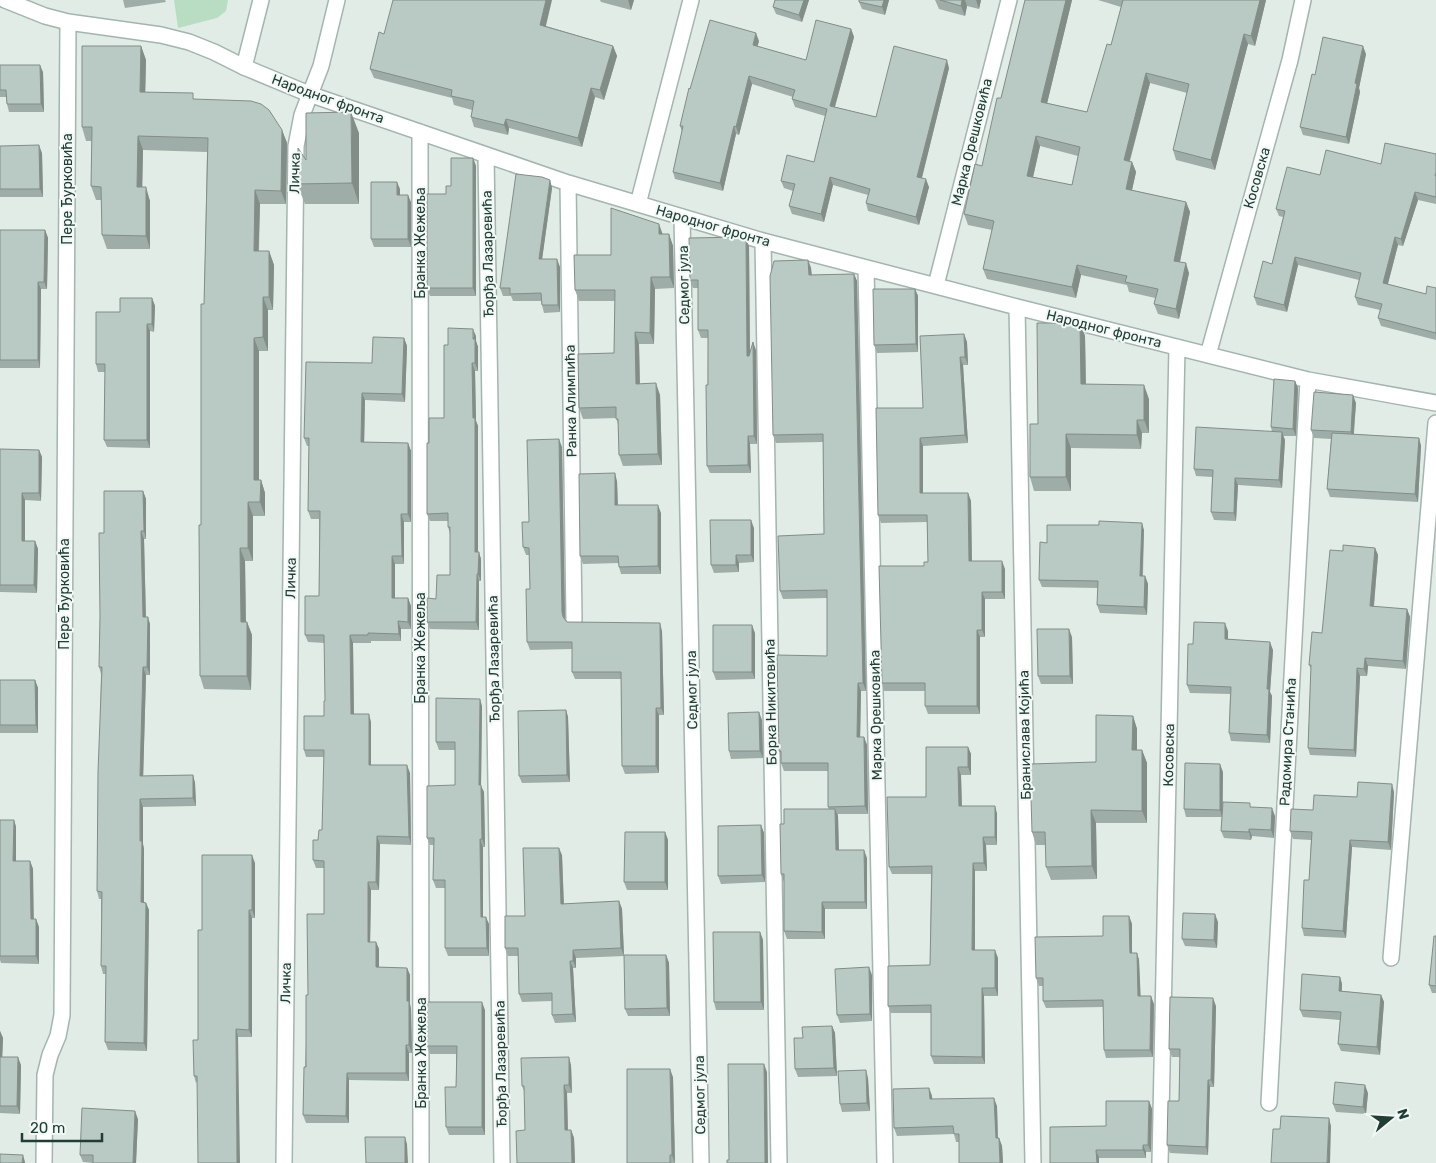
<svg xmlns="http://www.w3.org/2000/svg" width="1436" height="1163" font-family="Rubik,sans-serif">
  <rect width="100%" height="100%" fill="#e1ece7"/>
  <!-- green -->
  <path fill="#b9ddc3" d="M174 0H228L226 11 217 18 178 28Z"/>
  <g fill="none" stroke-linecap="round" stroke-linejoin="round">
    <!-- service casing -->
    <g stroke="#a4b4ae" stroke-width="18">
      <path id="service" d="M244 67 261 0"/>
    </g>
    <!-- minor casing -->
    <g stroke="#a4b4ae" stroke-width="18">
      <path id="minor" d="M5 0 45 16 68 22 161 35 189 42 214 52 244 67 309 94 568 183 763 241 1017 307 1308 380 1436 403
        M420 132 421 1163
        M486 155 502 1163
        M568 183 574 620
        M638 204 691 0
        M682 217 701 1163
        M763 241 779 1163
        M866 268 885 1163
        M936 285 1009 0
        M1017 307 1033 1163
        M1208 355 1290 60 1303 0
        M1391 958 1436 423
        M1269 1103 1308 380
        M44 1163 45 1075 50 1055 58 1036 62 1015 68 22
        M284 1163 296 146 302 115 321 66 337 0
        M1160 1163 1177 347"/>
    </g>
    <!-- service -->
    <use href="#service" stroke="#fff" stroke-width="15"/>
    <!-- minor -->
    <use href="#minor" stroke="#fff" stroke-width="15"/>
  </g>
  <!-- wall -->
  <path fill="#9fada8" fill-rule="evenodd" d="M123 0H165L166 2 125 8Z
    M600 0H634L631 10 601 2Z
    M775 0H809L802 22 776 14 773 7Z
    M859 0H889L885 15 862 9 859 2Z
    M935 0H981L979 9 967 6 965 16 939 9Z
    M1025 0H1072L1047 103 1087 112 1111 45 1121 7 1098 0H1266L1255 46 1248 44 1215 170 1176 160 1173 150 1187 93 1150 83 1130 161 1132 162 1136 172 1132 190 1186 202 1190 212 1180 262 1189 273 1179 319 1158 314 1154 304 1155 298 1129 292 1127 285 1081 275 1076 298 987 279 983 269 992 230 968 225 964 214 982 166 1001 98ZM1040 146 1078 156 1072 185 1033 177Z
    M546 26 613 46 617 56 604 100 595 97 582 147 509 128 508 135 474 127 471 117 472 110 454 105 452 98 374 78 370 69 384 34Z
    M851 29 854 37 835 107 876 117 949 68 922 178 929 187 919 225 868 211 866 203 868 195 833 185 824 222 792 214 789 206 793 191 784 188 781 181 814 162 825 116 795 107 792 99 793 97 752 84 739 135 736 134 723 191 675 179 673 172 682 132 680 126 690 89 759 41 757 46 806 60Z
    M141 46 146 60 145 92 195 99 282 130 287 143 286 204H260L259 251H269L274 265 273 310H268V351H259V480H261L265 493V516H253V561H245L246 622H247L252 635 251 690 204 689 200 676 204 304 207 152 143 150 142 187 150 201V249H107L102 235V200H96L91 186 92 141H86L82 127Z
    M1366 54 1359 88 1360 92 1349 144 1303 135 1300 127 1315 75Z
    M0 65 43 72 44 112H9L7 104 6 97H0Z
    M359 133V204H305L297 184 306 160Z
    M0 146 42 153 43 197H0Z
    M1436 154V204L1418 200 1403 246 1398 245 1388 284 1426 294 1436 288V340L1381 326 1378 318 1380 310 1358 305 1355 297 1359 280 1298 265 1287 312 1257 305 1254 297 1272 264 1283 217 1279 216 1276 209 1320 175Z
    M473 158 476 166V296H430L427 288 446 194 451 186Z
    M550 180 552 188 542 259 560 267V312L544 313 541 301H513L511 296H503L500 288Z
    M400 189V195L411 202V247H374L371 239Z
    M0 230H45L48 238 47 289H41L40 368H0Z
    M663 234H669L673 246 674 288 655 289 654 344H639L640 384 660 395 662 465 623 466 619 455 618 424 616 418 583 419 579 408 614 353 615 301H579L575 290 611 255Z
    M749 246 750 353 756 350 757 444H750L751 473H710L707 466 708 338H701L698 330V288H693L690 280Z
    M808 260 811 268 812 275 854 274 857 281 866 691H861L860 737H864L867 745 868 814H838V816L839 850 867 858V909H825V939H787L784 931V882L781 874 784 824 829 809 828 807V771H784L781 763V758L779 751 827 656V598L783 599 780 591 824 534 823 442 776 443 773 435Z
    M915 289 918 296V352L877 353 874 345Z
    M152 298 155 306 154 332 150 331V448L107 447 104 440 105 372H98L96 364 120 312Z
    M1080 323 1085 336 1086 384 1149 399V433H1142L1141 449 1071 448V491H1034L1030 477 1038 424Z
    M964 334 967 342 968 365H963L968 443 923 446V493H968L971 501 972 561 1005 569V599H985V637H980V714H928L925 706V691H884L882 683 924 566 928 562 927 522 881 523 878 515 923 408Z
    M476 336V341L478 347V371H475L476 421 478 426V552L481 559V581H479V630L430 629 427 622 436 599 450 575V534L448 527V521H430L427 514 429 443 444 418 448 345Z
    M404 338 407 346 405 402 365 400 364 442 408 443 411 451V522H404V564H395V598H408L411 606V629H401V641H371V643H353L354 714 371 722V765L410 773 411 845 380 844 379 890H371L370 942H376L379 949V967L407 968 410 975V1004L411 1009 412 1053H409V1081L349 1080V1123H306L303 1115 308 995 324 914V868H316L313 860 318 840 322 830 324 757H306L304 750 324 716 325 701V643L308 642 305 635 319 596V519H311L308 511 309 446H307L304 438 372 363Z
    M1295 381 1298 388 1296 436H1283L1285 440 1282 488 1238 485 1236 521 1214 520 1211 512 1212 477 1196 476 1194 469 1272 432 1271 427Z
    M1356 403 1354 434 1419 438 1421 446 1418 502 1330 497 1327 489 1331 439 1314 438 1311 430Z
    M562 447 565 619 567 622 662 631 664 715H659V773L625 774 622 766 621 679H575L572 672V649L530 650 527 642 530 589 529 555H526L523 547 529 522Z
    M0 449 39 450 42 457 41 501 25 500V541H35L38 549 37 593 0 592Z
    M617 481 618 505 661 513V574H621L619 567V563L583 564 580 556Z
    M143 491 146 499V539H144L146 617 150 624V675H146L143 776 193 775 195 783 196 806 143 807V844L144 849V902L146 903 149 910 147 1051 108 1050 105 1042 106 974H103L101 966V899H99L97 891 101 674 99 667Z
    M754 528V562L739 563V572L714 573 711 565Z
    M1144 530 1143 576H1145L1148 584 1147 615 1100 613 1097 605 1098 588 1042 587 1039 580 1047 543Z
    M1375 548 1378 555 1374 607 1407 609 1410 617 1406 669 1368 666 1367 676H1360L1356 757 1310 755 1308 748 1311 669 1309 665 1322 633 1343 551Z
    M1228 631V639L1273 650 1270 692 1272 696 1270 743 1231 741 1229 733 1230 694 1190 693 1187 685 1193 644Z
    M755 633V679L716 680 713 672Z
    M1072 637 1073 684H1041L1038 676Z
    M0 680H35L38 688V733H0Z
    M482 706 481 786 484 792 485 847H483V917L489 924V956H448L445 948V888H436L433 880 434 845H430L427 838 455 785V750H439L436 742Z
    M566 710 568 717 570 782 522 783 519 776Z
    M1133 716 1137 729V750H1142L1147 763V823H1096L1097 879 1051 880 1046 867V845H1036L1032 832 1096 762Z
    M762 720 763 758 731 759 729 751Z
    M968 747 971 754V775H961L962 806H995L997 814V845H986L987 871H975V950L998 958V996H984L985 1064H934L931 1056V1013H891L888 1006 930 965 931 874H892L889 867 926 797Z
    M1223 772V802L1251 807 1275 816 1274 838 1252 836 1251 840 1224 838 1221 831 1222 817H1186L1184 809Z
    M1394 792 1391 850 1352 847 1346 938 1304 936 1302 928 1309 880 1311 840 1293 839 1290 831 1313 810 1357 797Z
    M0 820H14L16 827V861H30L33 869V919H36L39 927V964L1 963 0 960Z
    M761 825 764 833 765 882 721 884 718 876Z
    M665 832 668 840V890H627L624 882Z
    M562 855 564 904 619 901 622 909 624 956 576 958V968H573L576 1022 555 1023 552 1015V1001L522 1002 519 994 518 956H508L505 948Z
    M255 863V918H252V1037H238L196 1083 194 1076 198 1040 202 930Z
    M1129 916 1132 924V953H1137L1139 960 1140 996 1154 1004 1153 1057 1106 1058 1104 1050 1103 1007 1046 1008 1043 1001V986H1039L1036 978 1103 936Z
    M1218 922 1217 948 1185 946 1182 939Z
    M760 932 763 940 764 1010H716L714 1002Z
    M1436 936V993H1432L1429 985Z
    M666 955 669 963 670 1016H628L625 1009Z
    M872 975V1021L840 1023 837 1015Z
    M1340 977 1342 984V991L1381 995 1384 1002 1380 1055 1341 1051 1338 1044 1340 1020 1303 1017 1300 1010Z
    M1216 1006 1214 1087H1210L1208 1155 1170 1153 1167 1145 1179 1101 1180 1057H1172L1169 1049Z
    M485 1010V1135H449L446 1127 456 1087V1054H430L427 1046Z
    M832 1026 835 1033 837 1076 798 1077 795 1069 803 1038Z
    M0 1031 3 1038 2 1057 21 1065 20 1114 0 1113Z
    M571 1065 572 1093H567L568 1130H571L574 1138 575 1163H517L525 1130V1093L522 1086Z
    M673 1077 675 1163H627Z
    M868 1078 870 1111 842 1112 840 1104Z
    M929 1088 932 1096V1099L997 1106 998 1138H999L1002 1146 1003 1163H959V1142H956L954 1134 897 1136 894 1128Z
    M1368 1093 1366 1114 1336 1112 1333 1104Z
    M1149 1101 1152 1109 1151 1152H1146V1158H1099V1163H1050L1106 1126Z
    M138 1119 136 1163H93L83 1162 80 1155Z"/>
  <!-- shaded-wall -->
  <path fill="#828d88" d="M546 0H552L544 34 540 25Z
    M628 0H634L631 10Z
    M804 0H809L802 22 799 15Z
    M884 0H889L885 15 882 7Z
    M962 0H965L967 6 965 16 961 6Z
    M976 0H981L979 9Z
    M1066 0H1072L1045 112 1041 102Z
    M1260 0H1266L1255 46 1251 36Z
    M851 29 854 37 833 113 830 106Z
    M756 33 759 41 756 52 753 45Z
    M1244 34 1248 44 1215 170 1211 160Z
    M141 46 146 60 145 105 140 92Z
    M613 46 617 56 604 100 600 90Z
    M1363 46 1366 54 1359 88 1360 92 1349 144 1346 137 1355 83Z
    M947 60 949 68 920 185 917 177Z
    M40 65 43 72 44 112 41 104Z
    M1146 73 1150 83 1127 170 1124 160Z
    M749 76 752 84 739 135 736 127Z
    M591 88 595 97 582 147 578 138Z
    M351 112 359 133V204L352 183Z
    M506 119 509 128 508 135 504 125Z
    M734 126 736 134 723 191 720 183Z
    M282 130 287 143 286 204 281 191Z
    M138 136 143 150 142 201 137 187Z
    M1036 136 1040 146 1031 186 1027 176Z
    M39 145 42 153 43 197 40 189Z
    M473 158 476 166V296L473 288Z
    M1132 162 1136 172 1130 199 1126 189Z
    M830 177 833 185 824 222 821 214Z
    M926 179 929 187 919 225 916 217Z
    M550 180 552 188 541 267 539 259Z
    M397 182 400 189V202L397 195Z
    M146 187 150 201V249L146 236Z
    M255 190 260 204 258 264 254 251Z
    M1415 192 1418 200 1403 246 1401 239Z
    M408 195 411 202V247L408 239Z
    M1186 202 1190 212 1178 271 1174 261Z
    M659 224 663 235 659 234Z
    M45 230 48 238 47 289 44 282Z
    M669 234 673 246 674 288 670 277Z
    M1395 237 1398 245 1386 291 1383 283Z
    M746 239 749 246 750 363 747 356Z
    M269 251 274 265 273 310 269 297Z
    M1295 257 1298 265 1287 312 1284 305Z
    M557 259 560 267V312L558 305Z
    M808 260 811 268 812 282 809 275Z
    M1186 263 1189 273 1179 319 1176 309Z
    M1077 265 1081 275 1076 298 1072 287Z
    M854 274 857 281 866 691 863 683Z
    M651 277 655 289 654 344 650 333Z
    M38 282 41 289 40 368 38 360Z
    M915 289 918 296V352L916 344Z
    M263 297 268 310V351L263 337Z
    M152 298 155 306 154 332 152 324Z
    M1080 323 1085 336 1086 397 1081 384Z
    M147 324 150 331V448L147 440Z
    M473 329 476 336V341L478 347V371L475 363Z
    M635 332 639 344 640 395 636 384Z
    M964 334 967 342 968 365 965 357Z
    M254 338 259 351V493L254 480Z
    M404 338 407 346 405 402 402 394Z
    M753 342 756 350 757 444 754 436Z
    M960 357 963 365 968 443 965 435Z
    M472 363 475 371 476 421 478 426V559L475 552Z
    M1295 381 1298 388 1296 436 1293 429Z
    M656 383 660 395 662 465 658 454Z
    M1144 385 1149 399V433L1144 420Z
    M362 393 365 400 364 450 361 442Z
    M1353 395 1356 403 1353 440 1351 432Z
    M1137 420 1142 433 1141 449 1137 435Z
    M1282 432 1285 440 1282 488 1279 480Z
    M1066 434 1071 448V491L1066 477Z
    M748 436 750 444 751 473 748 465Z
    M920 438 923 446V501L920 493Z
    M1419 438 1421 446 1418 502 1415 494Z
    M559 439 562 447 565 620 562 612Z
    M408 443 411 451V522L408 514Z
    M39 450 42 457 41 501 39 493Z
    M615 473 617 481 618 513 615 505Z
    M1235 478 1238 485 1236 521 1234 513Z
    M261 480 265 493V516L260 502Z
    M143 491 146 499V539L144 531Z
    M22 493 25 500V549L22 541Z
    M968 493 971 501 972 569 969 561Z
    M248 502 253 516V561L248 548Z
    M658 505 661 513V574L658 566Z
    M401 514 404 522V564L402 556Z
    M751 520 754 528V562L751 555Z
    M1142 523 1144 530 1142 584 1140 576Z
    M141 531 144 539 146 624 143 617Z
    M35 541 38 549 37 593 34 585Z
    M240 548 245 561 246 635 241 622Z
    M1375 548 1378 555 1373 614 1370 606Z
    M479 552 481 559V581L478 574Z
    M736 555 739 563V572L736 565Z
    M392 556 395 564V605L392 598Z
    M1002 561 1005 569V599L1002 592Z
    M477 574 479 581V630L476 622Z
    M1145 576 1148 584 1147 615 1144 607Z
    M982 592 985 599V637L982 630Z
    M408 598 411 606V629L408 622Z
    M1407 609 1410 617 1406 669 1403 661Z
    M148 617 150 624V675L147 667Z
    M398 621 401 629V641L399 634Z
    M247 622 252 635 251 690 247 676Z
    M660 623 662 631 664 715 661 708Z
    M1225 623 1228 631V647L1225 639Z
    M752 625 755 633V679L752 672Z
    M1069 629 1072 637 1073 684 1070 676Z
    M977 630 980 637V714L977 706Z
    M350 635 353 643 354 722 351 714Z
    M1270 642 1273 650 1270 692 1272 696 1270 743 1267 735V689Z
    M1365 658 1368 666 1367 676 1364 669Z
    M143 667 146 675 143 784 140 776Z
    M1357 668 1360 676 1356 757 1354 750Z
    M35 680 38 688V733L36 725Z
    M858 683 861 691 860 745 857 737Z
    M480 699 482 706 481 786 484 792 485 847 482 839 479 785Z
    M656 708 659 715V773L656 766Z
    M566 710 568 717 570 782 567 775Z
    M759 712 762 720 763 758 760 751Z
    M369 714 371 722V772L369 765Z
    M1133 716 1137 729V763L1132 750Z
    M864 737 867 745 868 814 865 806Z
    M968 747 971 754V775L968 767Z
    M1142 750 1147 763V823L1142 811Z
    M1220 764 1223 772 1222 817 1220 810Z
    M407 765 410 773 411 845 409 837Z
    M958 767 961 775 962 814 959 806Z
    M193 775 195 783 196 806 193 798Z
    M1392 784 1394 792 1391 850 1388 842Z
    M140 799 143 807V844L144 849V910L141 902Z
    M995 806 997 814V845L995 837Z
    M1272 808 1275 816 1274 838 1271 830Z
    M835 809 838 816 839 858 836 850Z
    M1091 810 1096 823 1097 879 1092 866Z
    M14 820 16 827V869L13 861Z
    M761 825 764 833 765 882 762 875Z
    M1249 829 1252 836 1251 840 1249 832Z
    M665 832 668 840V890L665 882Z
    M377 836 380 844 379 890 376 882Z
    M983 837 986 845 987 871 984 863Z
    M480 839 483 847V924L481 917Z
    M1350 840 1352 847 1346 938 1343 931Z
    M559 848 562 855 564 912 561 904Z
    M864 850 867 858V909L865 902Z
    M252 855 255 863V918L252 910Z
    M30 861 33 869 34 927 31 919Z
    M973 863 975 871V958L972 950Z
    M368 882 371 890 370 949 368 942Z
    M619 901 622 909 624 956 621 948Z
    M822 902 825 909V939L822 932Z
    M146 903 149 910 147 1051 144 1043Z
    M249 910 252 918V1037L249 1030Z
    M1215 914 1218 922 1217 948 1214 940Z
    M1129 916 1132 924V960L1130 953Z
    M486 917 489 924V956L487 948Z
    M36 919 39 927V964L36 956Z
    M760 932 763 940 764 1010 761 1002Z
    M376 942 379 949V975L376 967Z
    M573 950 576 958V968L573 961Z
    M995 950 998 958V996L995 988Z
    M1137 953 1139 960 1141 1003 1138 996Z
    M666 955 669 963 670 1016 667 1008Z
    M570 961 573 968 576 1022 573 1014Z
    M869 967 872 975V1021L870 1014Z
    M407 968 410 975V1004L411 1009 412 1053 409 1045 407 1001Z
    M1340 977 1342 984 1341 999 1339 991Z
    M982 988 984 996 985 1064 982 1057Z
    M1381 995 1384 1002 1380 1055 1377 1047Z
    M1151 996 1154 1004 1153 1057 1150 1050Z
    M1213 998 1216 1006 1214 1087 1211 1080Z
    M482 1002 485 1010V1135L482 1127Z
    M832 1026 835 1033 837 1076 834 1068Z
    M236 1029 238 1037 240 1163H237Z
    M0 1031 3 1038 2 1064 0 1059Z
    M406 1045 409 1053V1081L406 1073Z
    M18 1057 21 1065 20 1114 17 1106Z
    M569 1057 571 1065 572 1093 569 1085Z
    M764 1064 767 1072 768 1163H765Z
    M670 1069 673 1077 675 1163 672 1155Z
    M866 1070 868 1078 870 1111 867 1103Z
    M347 1073 349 1080V1123L346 1116Z
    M1208 1080 1210 1087 1208 1155 1206 1147Z
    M564 1085 567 1093 568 1138 565 1130Z
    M1365 1085 1368 1093 1366 1114 1363 1107Z
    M929 1088 932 1096 933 1107 930 1099Z
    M994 1098 997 1106 998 1146 996 1138Z
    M1149 1101 1152 1109 1151 1152 1148 1145Z
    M135 1111 138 1119 136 1163H133Z
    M1329 1118 1331 1126 1330 1163H1327Z
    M571 1130 574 1138 575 1163H572Z
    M405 1137 407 1144 408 1163H405Z
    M999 1138 1002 1146 1003 1163H1000Z
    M1143 1145 1146 1152V1158L1143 1150Z
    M1096 1150 1099 1158V1163H1097Z
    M23 1155 25 1162V1163H22Z"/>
  <!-- building -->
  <path fill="#b9c9c3" stroke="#828d88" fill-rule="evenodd" d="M393 0H546L540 25 613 46 600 90 591 88 578 138 506 119 504 125 471 117 474 101 451 96 452 90 370 69 379 32 384 34Z
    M775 0H804L799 15 773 7Z
    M859 0H884L882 7 859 2Z
    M940 0H962L961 6Z
    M1025 0H1066L1041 102 1087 112 1107 44 1111 45 1123 0H1260L1251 36 1244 34 1211 160 1173 150 1189 84 1146 73 1124 160 1132 162 1126 189 1186 202 1174 261 1186 263 1176 309 1154 304 1158 289 1125 282 1127 276 1077 265 1072 287 983 269 994 221 964 214 975 164 982 166 997 98H1001ZM1036 136 1080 147 1072 185 1027 176Z
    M710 20 756 33 753 45 806 60 816 20 851 29 830 106 876 117 894 46 947 60 917 177 926 179 916 217 866 203 870 189 830 177 821 214 789 206 795 184 781 181 787 155 814 162 827 109 792 99 795 90 749 76 736 127 734 126 720 183 673 172 683 126H680L689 88 690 89Z
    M1323 37 1363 46 1355 83 1357 84 1346 137 1300 127 1312 74 1315 75Z
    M82 46H141L140 92 193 93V99L251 101 261 104 269 110 282 130 281 191 255 190 254 251H269V297H263V337L254 338V480H261L260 502H248V548H240L241 622H247V676H200L199 525H201V304H204L208 138 138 136 137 187H146V236L102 235 101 187 91 186 92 127H82Z
    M0 65H40L41 104H7L6 90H0Z
    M351 112 352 183 297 184 298 148 306 160V113Z
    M1385 143 1436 154V172L1435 176H1436V197L1415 192 1401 239 1395 237 1383 283 1426 294 1427 286 1436 288V333L1378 318 1382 304 1355 297 1361 273 1295 257 1284 305 1254 297 1263 261 1272 264 1285 211 1276 209 1287 167 1320 175 1326 150 1381 164Z
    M39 145 40 189H0V146Z
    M451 158H473V288H427V194H446V186H451Z
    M516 174 542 177 550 180 539 259H557L558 305H542L541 293 510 294V288H500Z
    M371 182H397V195H408V239H371Z
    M611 208 659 224V234H669L670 277H651L650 333 635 332 636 384 656 383 658 454 619 455 618 419H616V407L579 408 578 354 614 353 615 290H575L574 255H611Z
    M0 230H45L44 282H38V360H0Z
    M740 237 746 239 747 356H749L753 342 754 436H748V465L707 466 706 385H708V330H698V280H690L689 238Z
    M808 260 809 275 854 274 863 683H858L857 737H864L865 806 828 807V763H781V751H779L777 655 827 656V590L780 591 778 536 824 534 823 434 773 435 770 276 774 261Z
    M873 289H915L916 344 874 345Z
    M120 298H152V324H147V440H104L105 364H96V312H120Z
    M1037 323H1080L1081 384 1144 385V420H1137V435L1066 434V477H1030V424H1038Z
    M448 328 473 329V339H475V363H472L473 418H475V552H479L478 574H477L476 622H427V598L436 599 437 575H450V527H448V513L427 514V443H429V418H444V345H448Z
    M964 334 965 357H960L965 435 920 438V493H968L969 561H1002V592H982V630H977V706H925V683H882L879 566H924V562H928L927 515H878L876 408H923L920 336Z
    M373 337 404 338 402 394 362 393 361 442 408 443V514H401L402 556H392V598H408V622L398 621 399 634 368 633V635H350L351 714H369V765H407L409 837 377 836 376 882H368V942H376V967L407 968V1001H409V1045H406V1073H347L346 1116 303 1115 304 1067H306V995H308L307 914H324V861L313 860V840H318L319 830H322L324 750H304V716H324V701H325L324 635H305V596H319L320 511H308L309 438H304L306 362 372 363Z
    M1274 379 1295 381 1293 429 1271 427Z
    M1314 392 1353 395 1351 432 1311 430Z
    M1196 427 1282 432 1279 480 1235 478 1234 513 1211 512 1213 470 1194 469Z
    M1332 433 1419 438 1415 494 1327 489Z
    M559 439 562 612 563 617 567 622 660 623 661 708H656V766H622L621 672H572V642H527L526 589H530L529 548 523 547 522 522H529L527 440Z
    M0 449 39 450V493H22V541H35L34 585H0Z
    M615 473V505H658V566L619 567 618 556H580L579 474Z
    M104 491H143L144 531H141L143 617H148L147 667H143L140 776 193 775V798L140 799V841H142L141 902 146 903 144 1043 105 1042 106 966H101L102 892 97 891 98 772 102 667H99L100 616 99 533H104Z
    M710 520H751V555H736V565H711Z
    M1099 521 1142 523 1140 576H1145L1144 607 1097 605 1098 581 1039 580 1040 542 1047 543V525H1099Z
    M1343 545 1375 548 1370 606 1407 609 1403 661 1365 658 1364 669 1357 668 1354 750 1308 748 1311 665H1309L1312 632 1322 633 1330 550 1343 551Z
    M1194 622 1225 623V639L1270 642 1267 689H1269L1267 735 1229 733 1231 687 1187 685 1188 644H1193Z
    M713 625H752V672H713Z
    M1037 629H1069L1070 676H1038Z
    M0 680H35L36 725H0Z
    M436 698 480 699 479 785H481L482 839H480L481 917H486L487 948H445V880H433L434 838H427V786L455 785V742H436Z
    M566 710 567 775 519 776 518 711Z
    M759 712 760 751H729L728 713Z
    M1096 715 1133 716 1132 750H1142V811L1091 810 1092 866 1046 867 1045 832H1032L1030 764 1096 762Z
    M926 747H968V767H958L959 806H995V837H983L984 863H973L972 950H995V988H982V1057L931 1056V1005L888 1006V966L930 965 932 866 889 867 887 797H926Z
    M1185 763 1220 764V810L1184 809Z
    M1358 782 1392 784 1388 842 1350 840 1343 931 1302 928 1304 880H1309L1312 832 1290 831 1291 809 1313 810 1314 795 1357 797Z
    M1223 802 1250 803V807L1272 808 1271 830 1249 829V832L1221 831Z
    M784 809H835L836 850H864L865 902H822V932L784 931V874H781L780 824H784Z
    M0 820H14L13 861H30L31 919H36V956H0Z
    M761 825 762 875 718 876V826Z
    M625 832H665V882H624Z
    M523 848H559L561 904 619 901 621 948 573 950V961H570L573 1014 552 1015V993L519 994 518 948H505V916H525Z
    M202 855H252V910H249V1030L236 1029 237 1163H198L197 1076H194L193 1040H198V930H202Z
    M1183 913 1215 914 1214 940 1182 939Z
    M1103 916H1129L1130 953H1137L1138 996H1151L1150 1050H1104L1103 1000 1043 1001V978H1036L1035 937 1103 936Z
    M713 932H760L761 1002H714Z
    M1434 936H1436V986L1429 985Z
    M624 955H666L667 1008 625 1009Z
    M869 967 870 1014 837 1015 835 969Z
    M1302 974 1340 977 1339 991 1381 995 1377 1047 1338 1044 1341 1012 1300 1010Z
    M1170 997 1213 998 1211 1080H1208L1206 1147 1167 1145 1168 1101H1179L1180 1049H1169Z
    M427 1002H482V1127H446L445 1087H456L457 1046H427Z
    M832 1026 834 1068 795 1069 794 1038H803L802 1027Z
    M0 1057H18L17 1106H0Z
    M569 1057V1085H564L565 1130H571L572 1163H517L516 1131 525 1130 524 1086H522L521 1058Z
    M728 1064H764L765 1163H727V1160H729Z
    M627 1069H670L672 1155H670V1163H627Z
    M866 1070 867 1103 840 1104 838 1071Z
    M1335 1082 1365 1085 1363 1107 1333 1104Z
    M929 1088 930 1099 994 1098 996 1138H999L1000 1163H959V1134H954L953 1126 894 1128 893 1089Z
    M1106 1101H1149L1148 1145H1143V1150H1096L1097 1163H1050V1127L1106 1126Z
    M82 1108 135 1111 133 1163H93V1155H80Z
    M1281 1116 1329 1118 1327 1163H1271L1273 1129H1280Z
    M365 1137H405V1163H366Z
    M0 1154 23 1155 22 1163H0Z"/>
  <g text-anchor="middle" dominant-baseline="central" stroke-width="4" stroke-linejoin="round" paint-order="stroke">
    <!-- street labels -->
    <g font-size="14" fill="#213d35" stroke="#f1f8f5">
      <text transform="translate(328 99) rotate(20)">Народног фронта</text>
      <text transform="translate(972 142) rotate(-76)">Марка Орешковића</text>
      <text transform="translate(295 173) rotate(-89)">Личка</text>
      <text transform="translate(1257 178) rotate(-74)">Косовска</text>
      <text transform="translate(67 189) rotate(-90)">Пере Ђурковића</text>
      <text transform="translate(713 226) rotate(16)">Народног фронта</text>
      <text transform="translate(420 243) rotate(-90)">Бранка Жежеља</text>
      <text transform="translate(488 254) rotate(-91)">Ђорђа Лазаревића</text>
      <text transform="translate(684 285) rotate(-91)">Седмог јула</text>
      <text transform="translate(1104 329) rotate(14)">Народног фронта</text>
      <text transform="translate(571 401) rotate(-91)">Ранка Алимпића</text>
      <text transform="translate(291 578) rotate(-89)">Личка</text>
      <text transform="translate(64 594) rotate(-90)">Пере Ђурковића</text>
      <text transform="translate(420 648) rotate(-90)">Бранка Жежеља</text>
      <text transform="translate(494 659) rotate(-91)">Ђорђа Лазаревића</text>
      <text transform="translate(692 690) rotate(-91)">Седмог јула</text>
      <text transform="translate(771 702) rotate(-91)">Борка Никитовића</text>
      <text transform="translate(876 715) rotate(-91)">Марка Орешковића</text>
      <text transform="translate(1025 735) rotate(-91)">Бранислава Којића</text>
      <text transform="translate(1288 742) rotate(-87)">Радомира Станића</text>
      <text transform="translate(1169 755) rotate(-89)">Косовска</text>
      <text transform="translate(286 983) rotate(-89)">Личка</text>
      <text transform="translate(421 1053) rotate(-90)">Бранка Жежеља</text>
      <text transform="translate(501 1064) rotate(-91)">Ђорђа Лазаревића</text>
      <text transform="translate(700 1095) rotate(-91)">Седмог јула</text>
    </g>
  </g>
  <!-- north arrow -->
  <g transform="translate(1391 1118) rotate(72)" stroke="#f1f8f5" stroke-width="4" paint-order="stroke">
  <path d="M0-4L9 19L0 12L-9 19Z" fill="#213d35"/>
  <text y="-8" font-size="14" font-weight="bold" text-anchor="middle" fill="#213d35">N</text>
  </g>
  <!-- scale -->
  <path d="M22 1133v8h80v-8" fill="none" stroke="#213d35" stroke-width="2.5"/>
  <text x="30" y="1133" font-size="15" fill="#213d35" stroke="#f1f8f5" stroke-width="4" paint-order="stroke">20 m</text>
</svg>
